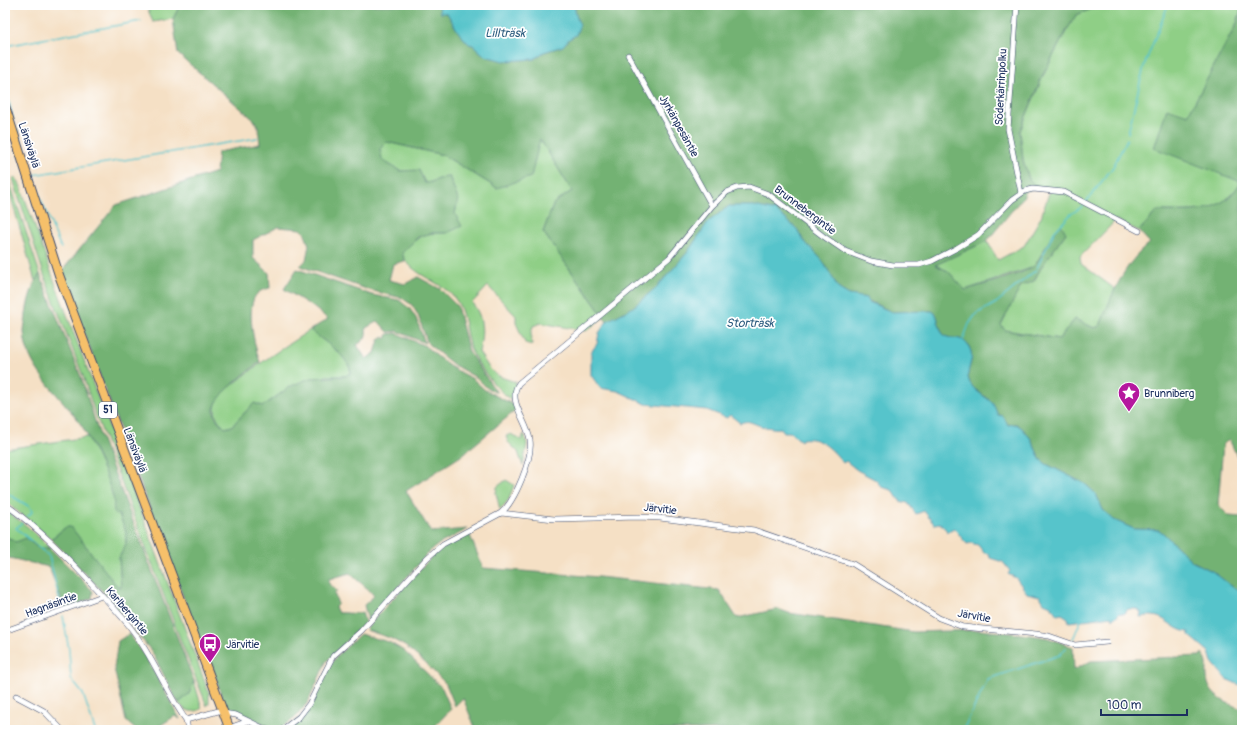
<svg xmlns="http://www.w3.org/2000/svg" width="1247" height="735" font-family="Pangolin,sans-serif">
  <rect width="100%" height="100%" fill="#fff"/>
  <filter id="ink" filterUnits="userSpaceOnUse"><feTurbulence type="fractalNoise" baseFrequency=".025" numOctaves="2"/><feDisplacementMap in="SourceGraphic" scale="8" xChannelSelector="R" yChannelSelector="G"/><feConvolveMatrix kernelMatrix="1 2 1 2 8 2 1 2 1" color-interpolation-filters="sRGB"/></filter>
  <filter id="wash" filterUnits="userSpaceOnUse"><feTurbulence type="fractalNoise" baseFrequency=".012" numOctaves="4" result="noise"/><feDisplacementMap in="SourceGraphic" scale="16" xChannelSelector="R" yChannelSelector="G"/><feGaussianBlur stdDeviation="0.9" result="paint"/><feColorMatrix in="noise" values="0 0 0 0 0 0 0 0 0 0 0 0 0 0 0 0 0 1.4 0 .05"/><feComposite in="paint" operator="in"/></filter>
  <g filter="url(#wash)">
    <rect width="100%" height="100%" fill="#f5e0c5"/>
    <!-- green -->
    <path fill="#8fcf86" stroke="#557f72" d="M146 5H180L173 19 153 22Z
      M1102 5H1242L1237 23 1188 115 1241 182C1220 216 1192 211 1157 211L1139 231 1116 220 1080 257 1081 264 1115 289 1100 326 1094 328 1075 319 1059 339 1005 330 1000 325 1021 286 1034 281 1042 266 1066 233 1054 232 1034 267 965 290 948 271 935 265 987 241 998 260 1024 246 1041 217 1050 190 1039 189 1029 179 1023 160 1020 131 1043 76 1064 35 1076 15Z
      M540 139 572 191 554 203 543 232 604 317 586 331 541 323 533 326 531 334 532 345 525 343 516 323V316L488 286 472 303C484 317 483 334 479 352 492 373 492 375 516 382L514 401C502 397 476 363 471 350 465 335 466 318 458 303 445 280 411 278 402 253 419 236 422 232 447 233 459 205 460 204 449 176 440 176 434 183 425 183L419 171H400L382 160 380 149 387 142 443 155 497 188Z
      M5 168 40 274 35 281 8 187 5 185Z
      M15 177 19 182 55 283 209 693V703L207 706 182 644 94 410 83 376 46 281 13 179Z
      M310 330C324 342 347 354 351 372L346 376H326L263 406 254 403 232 426 225 428C217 420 212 412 217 401 220 394 229 388 234 384 259 363 284 347 310 330Z
      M511 434 521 440 524 434 527 444 523 466 518 452 508 442 506 436Z
      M88 437 110 485 126 532V544L119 558 121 588 117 587 82 541 66 527 51 539 5 501V449Z
      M506 480 514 485 509 499 500 510 496 493 497 487Z
      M5 510 28 527 50 548H38L30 540 16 542 5 536Z
      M194 681 202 708C193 715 183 710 177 701L180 702 189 694Z"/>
    <!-- forest -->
    <path fill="#73b273" stroke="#477068" d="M180 5H439L440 12 447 13 459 33 469 44 473 45 485 56 504 61 534 59 544 52 563 46 569 39 576 35 579 24C575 18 577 11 573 5H1102L1076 15 1064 35 1042 77 1020 131 1023 160 1029 179 1039 189 1025 191 1024 196 987 241 935 265 948 271 965 290C978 286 1028 273 1035 265 1045 252 1050 236 1061 224L1066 233 1042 266 1034 281 1021 286 1001 325 1005 330 1010 331 1059 339 1075 319 1094 328 1100 326C1112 295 1123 264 1150 243L1139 231 1157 211C1192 211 1220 216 1241 182L1154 148 1167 108 1188 115 1237 23 1242 8V467L1229 439 1223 445 1218 505 1229 516 1241 517 1242 515V590L1234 588 1212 571 1192 561 1163 533 1159 530 1134 529 1114 520 1103 510 1096 494 1085 484 1046 464 1040 459 1031 439 1022 428 1016 424 1008 425 1003 416 998 415C996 412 995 407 993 404 987 396 975 392 970 383 963 371 977 360 969 347 961 333 950 342 943 334 940 330 938 319 936 314L932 311 892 312 869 301 867 298 849 295 839 289 822 260 803 240 797 229 776 211 754 206H729L708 222 687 253 657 287 632 308 607 321 543 232 554 203 572 191 540 139 531 177 497 188 443 155 387 142 380 149 382 160 400 171 419 170 425 183C434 183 440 176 449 176L458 199 455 214 462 226 447 233H432L418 237 402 253 405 261 393 264 389 280 405 284 418 277 440 289 457 306 469 352 497 393 487 388 477 378 454 365 428 344 418 315 412 305 402 298 369 290 300 266 306 260 309 245 304 232 301 229 278 227 253 240V258L269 273 270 288C266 289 261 290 258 293 244 304 255 348 260 362 248 372 213 396 214 412 215 419 221 424 225 428L232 426 254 403 263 406 291 386 310 378 346 376 351 372C347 354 324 342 310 330L328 319 313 307 284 289 297 269 372 295 399 300 410 309 416 318 425 343 397 331 388 332 378 321 366 328C367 337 365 340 357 345L366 359 375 353 379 340 384 337 386 339 388 334 396 333 425 346 449 366 473 379 485 390 514 405 516 410 461 456 406 491 431 532 468 529 439 544 430 551 368 621 364 605 374 596C368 587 358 582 350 573L329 579V584L337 591 334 593 338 604 335 607 338 613C346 612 354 615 362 612L365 623 326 662 308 702 296 717 280 729 274 730 228 707 222 698 212 666 201 644 61 272 116 205 216 172 218 152 260 144 258 126 254 120 178 54 173 19Z
      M40 274 81 377 97 427 194 681 189 694 180 702 177 701 152 652 110 599 51 539 66 527H71L117 586 121 587 119 558 126 544V532L119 515 115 514C112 509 115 503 113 497 107 476 97 455 87 435 69 400 26 374 24 332 24 326 26 320 26 314 28 300 32 285 40 274Z
      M469 533 483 568 599 577 719 590 737 618 778 609 789 613 914 632 980 630 1030 635 1048 638 1073 647 1074 670 1091 661 1200 656 1202 653C1210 665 1206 664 1207 677 1208 696 1226 703 1242 709V730H476L463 698 455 706 446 684 424 662 405 646 390 638 366 630 367 627 438 550Z
      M5 536 16 542 26 538 38 548H50L92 590 93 592 92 598 65 609 49 567 5 557Z
      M129 634 144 654 180 719 175 716 153 730H136L126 721 114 668 118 641Z
      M360 634 389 642 404 651 442 688 451 709 431 730H285L301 717 311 705 329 666 336 657Z"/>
    <!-- water -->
    <path fill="#56c4cb" stroke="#387a94" d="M439 5H573C577 11 575 18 580 24L576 35 569 39 563 46 544 52 534 59 504 61 485 56 473 45 469 44 459 33 447 13H440Z
      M729 206H754L776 211 797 229 803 240 822 260 839 289 849 295 867 298 869 302 892 312 932 311 936 314C938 319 940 330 943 334 950 342 961 333 969 347 977 360 963 371 970 383 975 392 986 396 993 404 995 407 996 412 998 415L1003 416 1008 425 1016 424 1022 428 1031 439 1040 459 1046 464 1085 484 1096 494 1103 510 1114 520 1134 529 1159 530 1163 533 1193 562 1212 571 1234 588 1242 590V686L1226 679 1212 662 1209 652 1189 635V632C1168 630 1167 611 1140 617L1141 612 1136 609H1128L1124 614 1120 613 1113 619 1112 616 1069 622 1068 618 1062 614 1057 615 1051 606 1044 603 1040 596 1027 593 1016 578 1008 574 1010 571 1003 562 990 558 989 554 984 553 978 545 971 543 967 544C962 539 960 534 954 529L948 532 940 523 934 524 924 511 916 514 908 503 900 501 892 490 881 487 876 480 857 470 846 461 843 463C833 450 820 436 802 439L801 441 790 432H784L781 428C776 429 763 427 758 425 750 422 749 420 740 423L730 415 727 418 707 410 646 404 618 391 600 388 591 375V352L597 344 599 333 607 321 632 308 657 287 687 253 708 222Z"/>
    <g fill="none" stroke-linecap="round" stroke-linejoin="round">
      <!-- stream -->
      <path stroke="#56c4cb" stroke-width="1.5" d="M5 46 141 21
        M5 85 13 119
        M17 130 40 197 61 248
        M1128 133 1144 66 1168 5
        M33 175 257 138
        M1086 202 1113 167 1127 139
        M963 340 969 324 976 314 996 303 1036 270 1054 232 1071 214 1083 206
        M5 492 30 507 32 512 28 516
        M22 523 16 528 49 556 61 607
        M63 616 69 650 71 679 83 694 95 730
        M1073 639 1081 620
        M963 730 988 679 1060 655 1066 648"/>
    </g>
  </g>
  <g filter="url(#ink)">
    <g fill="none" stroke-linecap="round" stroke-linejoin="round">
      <!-- street casing -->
      <g stroke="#3c4a6d" stroke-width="6">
        <path id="street" d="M1017 5 1008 129 1021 193
          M628 55 712 206
          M5 504C40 529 70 560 99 592 110 604 123 617 133 631 154 659 166 692 186 720L222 710
          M501 513 554 519 639 517 660 518 754 530 853 564 939 618 963 627 1036 634 1049 636 1075 645 1107 642
          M5 631 102 596
          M16 696 44 711 62 730
          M223 713 236 715 267 730
          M186 720 188 730
          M229 728 248 721
          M282 730 299 717 309 704 333 656 361 631 427 558 443 544 501 513C515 501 533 458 530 440 528 422 506 400 519 383L669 258 712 206 727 192 737 188 749 187 768 194 823 236 845 251 871 261 893 265H919L932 261 957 248 978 235 1012 200 1025 191 1033 189 1064 192 1139 231"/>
      </g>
      <!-- primary casing -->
      <g stroke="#3c4a6d" stroke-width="10">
        <path id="primary" d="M5 106 59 275 230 730"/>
      </g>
      <!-- street -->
      <use href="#street" stroke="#fff" stroke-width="5"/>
      <!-- primary -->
      <use href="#primary" stroke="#f6c06b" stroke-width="8"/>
    </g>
  </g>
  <!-- icons -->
  <defs>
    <g id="sight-pin" transform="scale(1.15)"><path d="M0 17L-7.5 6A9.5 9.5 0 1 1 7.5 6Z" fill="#b5179e" stroke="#fff"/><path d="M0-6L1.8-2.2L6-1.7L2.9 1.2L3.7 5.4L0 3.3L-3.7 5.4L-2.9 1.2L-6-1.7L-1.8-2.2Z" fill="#fff"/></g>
    <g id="bus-pin" transform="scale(1.15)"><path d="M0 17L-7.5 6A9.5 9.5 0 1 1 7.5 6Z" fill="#b5179e" stroke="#fff"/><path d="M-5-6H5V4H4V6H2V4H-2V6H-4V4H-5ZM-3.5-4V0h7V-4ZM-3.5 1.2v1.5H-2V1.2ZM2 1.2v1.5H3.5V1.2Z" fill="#fff"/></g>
  </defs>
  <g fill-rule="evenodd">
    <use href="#sight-pin" x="1129" y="393"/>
    <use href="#bus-pin" x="210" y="644"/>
  </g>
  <g text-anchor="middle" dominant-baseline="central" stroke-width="3.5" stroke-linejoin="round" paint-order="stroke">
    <!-- shield labels -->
    <rect fill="#fff" stroke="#5f6d8e" stroke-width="1" x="99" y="402" width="18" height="16" rx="3"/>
    <g font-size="10" font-weight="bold" fill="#1b2f5e">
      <text x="108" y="410">51</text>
    </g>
    <!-- street labels -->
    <g font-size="11" fill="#1b2f5e" stroke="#fff">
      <text transform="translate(1001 87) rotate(-87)">Söderkärrinpolku</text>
      <text transform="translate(679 126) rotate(61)">Jyrkänpesäntie</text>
      <text transform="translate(29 145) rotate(72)">Länsiväylä</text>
      <text transform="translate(805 210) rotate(37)">Brunnebergintie</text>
      <text transform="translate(135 450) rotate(69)">Länsiväylä</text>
      <text transform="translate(660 509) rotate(6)">Järvitie</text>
      <text transform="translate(51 605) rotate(-20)">Hagnäsintie</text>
      <text transform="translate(127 611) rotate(50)">Karlbergintie</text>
      <text transform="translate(974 616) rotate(10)">Järvitie</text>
    </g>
    <!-- poi labels -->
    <g font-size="11" fill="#1b2f5e" stroke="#fff" text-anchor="start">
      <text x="1144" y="393">Brunniberg</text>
      <text x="226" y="644">Järvitie</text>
    </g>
    <!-- water labels -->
    <g font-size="12" font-style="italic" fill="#2d5c7f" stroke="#fff">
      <text x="505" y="33">Lillträsk</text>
      <text x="750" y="323">Storträsk</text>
    </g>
  </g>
  <!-- margin -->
  <rect width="1247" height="735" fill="none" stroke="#fff" stroke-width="20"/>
  <!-- scale -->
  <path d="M1101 709v6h86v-6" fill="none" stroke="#1b2f5e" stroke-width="2"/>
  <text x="1107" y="709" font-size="12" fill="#1b2f5e" stroke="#ffffff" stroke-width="3" paint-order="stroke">100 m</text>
</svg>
